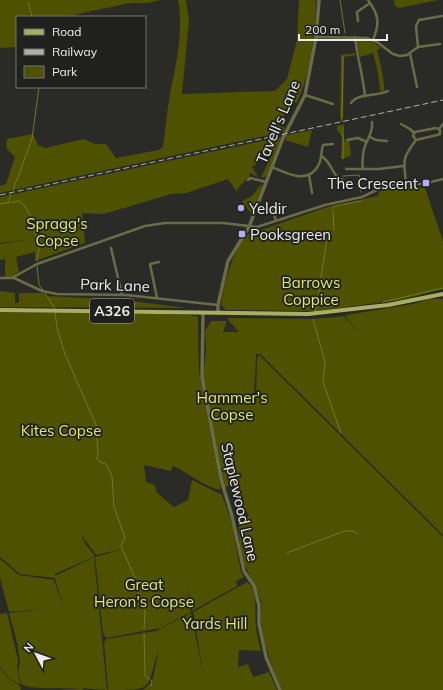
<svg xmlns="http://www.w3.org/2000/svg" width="443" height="690" font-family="Mulish,sans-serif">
  <rect width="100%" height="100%" fill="#2a2b27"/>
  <!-- green -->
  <path fill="#4d5100" d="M0 0H161L148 3H130L78 14 72 17H17V47L0 48Z
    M178 0H186L189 20 182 94 275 91 287 79 297 40 299 0H316C315 34 311 71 297 103L292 102 278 125 285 128 283 132 0 193V186L6 184 15 157 6 148 7 139 33 134 38 145 45 148 84 139 95 144H106L116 158 159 150 163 147C165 133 166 120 168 107 173 71 185 37 178 0Z
    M394 0H438L399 8 395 6Z
    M356 39 373 42 381 48 377 50C379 58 386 86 384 91L381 92 380 89 377 68 373 53 360 57Z
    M355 53V55L344 57 343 118H340L341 55Z
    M344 124 343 131 345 142 349 141 351 155 343 159H341L342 137 337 130V126Z
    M312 130 308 147 285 140 287 135Z
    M281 137 267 175 265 177H261L274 151 266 149 256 164 252 167 258 177 250 173 249 177 237 189 238 191 237 192 228 179 186 193 171 194 104 214 82 213 85 243 35 261V252L16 257 19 272 12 277H5V259L0 260V244L31 239 0 243V197Z
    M261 184 262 187 252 215 242 201 252 196Z
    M403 186 425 188 443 241V289L400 300 315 311 226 310 221 305C225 278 231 260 244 236L327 207 378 196 380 191Z
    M0 291 15 293V303H19V293H43L47 296 122 300 188 308 0 307Z
    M429 299H443V535L260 354H256V357L254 396 256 403 257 358 259 355 443 537V690H282C273 669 264 646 261 623 260 615 263 608 261 601 257 590 252 581 247 570 241 558 240 542 238 528L249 515 239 501 232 484 224 488 203 377 206 351 205 331 211 321H227L223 332H239L229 321 228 318 313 319 345 316 346 319 364 336 347 319 346 315 413 304Z
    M0 312 164 314 190 315 198 317 199 371 221 489C210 491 184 470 173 466L171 471 144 465 146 482 155 485 157 493 174 507 188 500 192 480 222 495 232 523 241 572 244 577 236 581 237 586 192 611 186 582 191 612 161 628 106 638 103 633 95 557 127 548 96 555 81 534 86 545 95 556 55 574V576L94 557 107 690 81 688 85 690H60L80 688H78C65 688 30 690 21 684L18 672 20 661 17 642 9 613 47 609 9 612 0 578V559L19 575 54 580 63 607 55 578 20 574 0 557Z
    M247 582C259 591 254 614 256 628 257 636 259 643 261 651L239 650 238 667 248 664 253 677 269 672 277 690H143L152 682 159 650C145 690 156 690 108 690L104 643 106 639 156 631 191 613 204 677 193 612Z
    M7 613 18 660 17 668 20 685 9 678 0 667V614Z
    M0 668 8 678 20 686 21 690H0Z"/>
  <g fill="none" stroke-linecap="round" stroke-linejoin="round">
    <!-- stream -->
    <path stroke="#71772b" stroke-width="1" d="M340 0 345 33
      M28 2 32 17
      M342 121 343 57
      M343 159V127
      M343 176 359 175 361 192
      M13 190 32 139 39 87
      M8 202 11 194
      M0 204 19 201 24 205 31 216 39 249 37 261
      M333 208 335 206 361 201
      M333 211 334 230
      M37 266 39 285 43 290
      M45 293 55 309
      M383 302 443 288
      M315 311 319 301V289L327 239 331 233
      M55 312 57 328 65 354 96 425 98 452 97 459 100 462 106 464 112 476 114 507 125 537 121 546 135 578 136 589 142 600 145 613 144 629
      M313 319 325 362 323 382 341 433
      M287 553 344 531H353L358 534
      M144 633 145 676 152 681 151 686"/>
    <!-- minor -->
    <path stroke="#696d47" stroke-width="2.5" d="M368 0C379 15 380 23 373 40
      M358 21 357 12 370 3
      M316 37 367 38 377 42 393 54 400 56 407 55 418 47 440 44
      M355 37C357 57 363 75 365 96
      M418 47 416 26 419 20 442 16
      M410 53 417 87
      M305 95 333 104
      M351 103C359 92 377 97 388 91
      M401 124 410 129 414 133
      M439 129 443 124
      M370 137 376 140 387 141
      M347 140 358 138 367 142
      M321 156C332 161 331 176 343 180
      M272 167C288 174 309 185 319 164 322 158 321 151 323 145L333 144
      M346 169H379L403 166
      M363 169C362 161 362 154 365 146 368 137 373 133 372 122
      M309 175 312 193
      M248 180 250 178 266 182
      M406 184C404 160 401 160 416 140L437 135 440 134V130L436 128 415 132 413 136 416 140
      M275 204 273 210 276 221
      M111 248 122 295
      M0 278H12L37 264 145 226 165 223H223L257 227 325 205 362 197 383 187 400 184H423L443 179
      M14 278 42 291 57 294 126 295 218 305
      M157 298 150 264 159 262"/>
    <!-- tertiary -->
    <path stroke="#696d47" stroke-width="3.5" d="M203 313 202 377 221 479 232 516 244 571 254 586 259 605V624L266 657 280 690
      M218 313V305L228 261 249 227 283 138 305 95 316 37 319 0"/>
    <!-- primary -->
    <path stroke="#a8af5e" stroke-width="4" d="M0 310 308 314 388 305 443 294"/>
    <!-- rail -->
    <path stroke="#aeafac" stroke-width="1" stroke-dasharray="6 3" stroke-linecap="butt" d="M0 195 443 100"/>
  </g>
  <!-- markers -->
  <g fill="#baaaf6" stroke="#20211e" stroke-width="1.5">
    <rect x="422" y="179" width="8" height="8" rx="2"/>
    <circle cx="241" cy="208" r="4"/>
    <rect x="238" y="230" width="8" height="8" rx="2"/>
  </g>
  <g text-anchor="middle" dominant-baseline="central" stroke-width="3.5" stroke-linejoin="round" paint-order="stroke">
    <!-- shield labels -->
    <rect fill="#20211e" stroke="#b0b0ae" stroke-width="1" x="90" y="299" width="44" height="24" rx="3"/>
    <g font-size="14" font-weight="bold" fill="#ededeb">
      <text x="112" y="311">A326</text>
    </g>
    <!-- street labels -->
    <g font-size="15" fill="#ededeb" stroke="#20211e">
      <text transform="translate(278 122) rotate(-67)">Tavell's Lane</text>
      <text transform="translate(115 285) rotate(2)">Park Lane</text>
      <text transform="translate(240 502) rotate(77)">Staplewood Lane</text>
    </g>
    <!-- poi labels -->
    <g font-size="15" fill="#ededeb" stroke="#20211e" text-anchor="start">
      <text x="418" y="183" text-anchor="end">The Crescent</text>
      <text x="249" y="208">Yeldir</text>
      <text x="250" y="234">Pooksgreen</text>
    </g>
    <!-- park labels -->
    <g font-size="15" fill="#dfea68" stroke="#20211e">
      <text x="57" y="223">Spragg's<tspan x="57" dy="17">Copse</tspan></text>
      <text x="311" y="282">Barrows<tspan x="311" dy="17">Coppice</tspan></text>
      <text x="232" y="397">Hammer's<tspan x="232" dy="17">Copse</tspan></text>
      <text x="61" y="430">Kites Copse</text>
      <text x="144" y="584">Great<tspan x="144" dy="17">Heron's Copse</tspan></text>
      <text x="215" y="623">Yards Hill</text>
    </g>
  </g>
  <!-- legend -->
  <rect x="16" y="16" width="130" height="72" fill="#20211e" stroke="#727370"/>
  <rect x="24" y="29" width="20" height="6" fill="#a8af5e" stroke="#727370"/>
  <text x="52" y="36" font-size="12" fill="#ededeb">Road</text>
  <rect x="24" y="49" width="20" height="6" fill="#aeafac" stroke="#727370"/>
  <text x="52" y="56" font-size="12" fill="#ededeb">Railway</text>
  <rect x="24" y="66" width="20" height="12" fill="#4d5100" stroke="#727370"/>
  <text x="52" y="76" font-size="12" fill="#ededeb">Park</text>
  <!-- north arrow -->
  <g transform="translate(36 654) rotate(311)" stroke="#20211e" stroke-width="3" paint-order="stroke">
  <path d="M0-3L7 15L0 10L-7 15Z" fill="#ededeb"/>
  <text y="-6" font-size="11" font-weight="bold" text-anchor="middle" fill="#ededeb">N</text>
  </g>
  <!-- scale -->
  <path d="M299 34v6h88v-6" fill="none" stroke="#ededeb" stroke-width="2"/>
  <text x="305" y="34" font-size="12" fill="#ededeb" stroke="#20211e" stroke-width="3" paint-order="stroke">200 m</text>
</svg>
